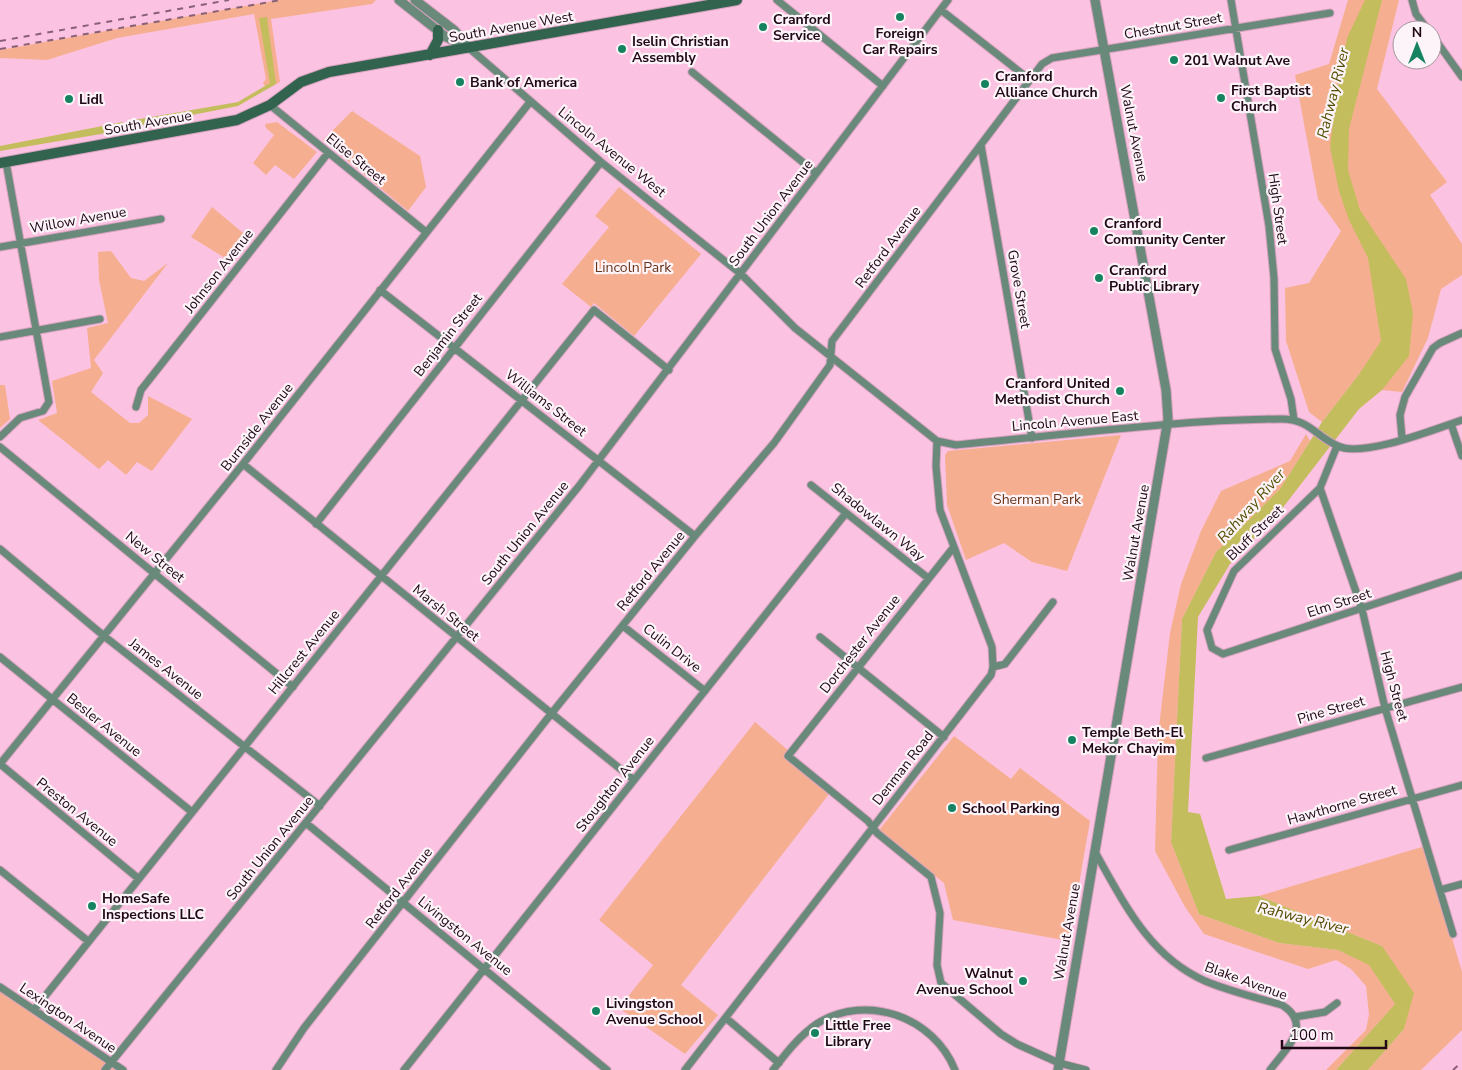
<svg xmlns="http://www.w3.org/2000/svg" width="1462" height="1070" font-family="'Nunito Sans',sans-serif">
  <rect width="100%" height="100%" fill="#fcc2e1"/>
  <!-- green -->
  <path fill="#f5af90" d="M279 0H376L372 4 271 19 280 82 267 89 263 83 266 79 254 14 117 38 47 60 0 58V50Z
    M1348 0H1399L1377 89 1447 182 1430 195 1462 244V275L1441 289 1428 338 1402 392 1382 390 1360 373 1322 422 1309 412 1286 341 1285 288 1309 283 1341 231 1318 199 1295 75 1329 64Z
    M352 111 420 156 426 187 408 211 323 140Z
    M277 122 317 152 294 179 275 165 266 175 253 163 274 135 266 128 265 124Z
    M619 187 701 254 634 336 594 303 591 307 562 284 609 227 595 216Z
    M212 207 249 238 230 261 191 237Z
    M111 251 131 278 144 281 168 263 94 360 103 373 91 392 130 423H139L148 415V396L192 419 152 471 137 462 126 475 108 460 99 469 38 420 57 413 52 381 91 368 87 328 108 323 99 280 98 252Z
    M0 385H5L10 419 0 428Z
    M1306 434 1310 441 1280 489 1216 552 1182 619 1171 842 1199 914 1279 943 1338 950 1369 964 1395 1004 1336 1070H1326L1366 1030 1369 1014 1366 986 1351 969 1336 960 1308 969 1204 934 1185 907 1155 851 1158 736 1170 633 1181 584 1201 531 1221 491 1290 461Z
    M1121 435 1067 571 1032 562 1004 543 966 560 947 505 945 455 948 451Z
    M755 722 880 829 954 736 1011 779 1020 768 1090 821 1069 941 953 920 944 883 829 794 681 985 718 1015 685 1054 619 1008 653 965 599 920Z
    M1425 846 1462 972V1030L1421 1070H1368L1404 1029 1382 946 1259 896Z
    M0 985 119 1068 117 1070H0Z"/>
  <!-- water -->
  <path fill="#c4bd5d" d="M1365 0H1382L1349 129 1348 170 1360 210 1406 279 1413 313 1409 356 1382 390 1359 409 1281 510 1230 564 1198 617 1188 812 1200 814 1226 899 1259 896 1382 946 1414 993 1404 1029 1368 1070H1336L1395 1004 1369 965 1338 950 1279 943 1199 914 1171 842 1182 619 1216 552 1280 489 1322 422 1360 373 1381 341 1368 258 1349 220 1339 191 1330 147 1337 91 1347 38Z
    M267 17 276 84 238 106 136 126 134 120 238 102 270 83 259 18Z
    M123 122 124 128 119 131 0 151V146Z"/>
  <g fill="none" stroke-linecap="round" stroke-linejoin="round">
    <!-- minor casing -->
    <g stroke="#d4a1bc" stroke-width="9">
      <path id="minor" d="M777 0 883 86
        M1231 0 1269 226 1274 278 1275 349 1291 399 1294 420
        M1412 0 1416 14 1428 30
        M941 10 1030 80
        M1432 35 1462 77
        M469 48 601 162 741 274 795 328 937 441 956 445C1064 435 1173 420 1281 419 1310 419 1315 436 1338 446 1363 458 1435 429 1462 420
        M692 72 816 173
        M270 105 426 232
        M981 145 1032 438
        M0 247 161 219
        M380 290 695 536
        M0 337 100 319
        M136 407 141 390 328 153
        M1451 424 1462 456
        M0 437 20 418 43 411 49 402 6 162
        M1402 438 1400 415 1405 397 1433 348 1440 343 1462 333
        M1337 446 1320 488 1362 609 1385 708 1453 934
        M0 447 293 687
        M243 464 634 780
        M811 485 928 578
        M1320 488 1234 571 1207 630 1212 648 1223 654 1462 575
        M316 524 601 162
        M953 548 788 756 868 821 877 833 931 877 940 913 937 965 941 983 1001 1034 1017 1044 1059 1063 1086 1070
        M0 549 104 636 320 806
        M623 626 705 691
        M820 637 944 737
        M0 657 192 812
        M993 667 1005 664 1053 602
        M1206 758 1462 687
        M306 823 607 1070
        M1229 850 1462 785
        M1095 852C1124 903 1149 956 1205 981 1229 991 1257 998 1282 1005 1314 1025 1285 1050 1270 1070
        M0 870 88 941
        M139 879 0 764 243 464 530 102
        M1440 890 1462 884
        M0 987 123 1070
        M34 1010 594 310 669 370
        M1295 1017 1325 1012 1337 1003
        M726 1018 779 1063
        M105 1070 579 486 948 0
        M276 1070 304 1028 551 714 695 536 774 443 830 365 832 341 1042 64 1052 58 1330 13
        M404 1070 846 513
        M685 1070 991 675 993 667 992 647 940 510 936 466 937 441
        M773 1070C786 1053 800 1035 818 1023 867 993 934 1017 955 1070"/>
    </g>
    <!-- tertiary casing -->
    <g stroke="#d4a1bc" stroke-width="11">
      <path id="tertiary" d="M399 0 446 37 469 48
        M415 0 454 30 466 44
        M1058 1070 1168 419 1166 390 1095 0"/>
    </g>
    <!-- secondary casing -->
    <g stroke="#d4a1bc" stroke-width="12">
      <path id="secondary" d="M430 55 438 40V30
        M0 163 237 120 270 105 301 82 329 72 737 0"/>
    </g>
    <!-- minor -->
    <use href="#minor" stroke="#69897a" stroke-width="7"/>
    <!-- tertiary -->
    <use href="#tertiary" stroke="#69897a" stroke-width="9"/>
    <!-- secondary -->
    <use href="#secondary" stroke="#31634f" stroke-width="10"/>
    <!-- rail -->
    <path stroke="#886076" stroke-width="2" stroke-dasharray="6 6" stroke-linecap="butt" d="M0 41 229 0
      M0 49 281 0
      M1453 1070 1462 1062"/>
  </g>
  <!-- markers -->
  <g fill="#168360" stroke="#fcf4f8" stroke-width="2">
    <circle cx="900" cy="17" r="5"/>
    <circle cx="763" cy="27" r="5"/>
    <circle cx="622" cy="49" r="5"/>
    <circle cx="1174" cy="60" r="5"/>
    <circle cx="460" cy="82" r="5"/>
    <circle cx="985" cy="84" r="5"/>
    <circle cx="1221" cy="98" r="5"/>
    <circle cx="69" cy="99" r="5"/>
    <circle cx="1094" cy="231" r="5"/>
    <circle cx="1099" cy="278" r="5"/>
    <circle cx="1120" cy="391" r="5"/>
    <circle cx="1072" cy="740" r="5"/>
    <circle cx="952" cy="808" r="5"/>
    <circle cx="92" cy="906" r="5"/>
    <circle cx="1023" cy="981" r="5"/>
    <circle cx="596" cy="1011" r="5"/>
    <circle cx="815" cy="1033" r="5"/>
  </g>
  <g text-anchor="middle" dominant-baseline="central" stroke-width="4.5" stroke-linejoin="round" paint-order="stroke">
    <!-- poi labels -->
    <g font-size="14" font-weight="bold" fill="#200816" stroke="#fcf4f8" text-anchor="start">
      <text x="773" y="19">Cranford<tspan x="773" dy="16">Service</tspan></text>
      <text x="900" y="33" text-anchor="middle">Foreign<tspan x="900" dy="16">Car Repairs</tspan></text>
      <text x="632" y="41">Iselin Christian<tspan x="632" dy="16">Assembly</tspan></text>
      <text x="1184" y="60">201 Walnut Ave</text>
      <text x="995" y="76">Cranford<tspan x="995" dy="16">Alliance Church</tspan></text>
      <text x="470" y="82">Bank of America</text>
      <text x="1231" y="90">First Baptist<tspan x="1231" dy="16">Church</tspan></text>
      <text x="79" y="99">Lidl</text>
      <text x="1104" y="223">Cranford<tspan x="1104" dy="16">Community Center</tspan></text>
      <text x="1109" y="270">Cranford<tspan x="1109" dy="16">Public Library</tspan></text>
      <text x="1110" y="383" text-anchor="end">Cranford United<tspan x="1110" dy="16">Methodist Church</tspan></text>
      <text x="1082" y="732">Temple Beth-El<tspan x="1082" dy="16">Mekor Chayim</tspan></text>
      <text x="962" y="808">School Parking</text>
      <text x="102" y="898">HomeSafe<tspan x="102" dy="16">Inspections LLC</tspan></text>
      <text x="1013" y="973" text-anchor="end">Walnut<tspan x="1013" dy="16">Avenue School</tspan></text>
      <text x="606" y="1003">Livingston<tspan x="606" dy="16">Avenue School</tspan></text>
      <text x="825" y="1025">Little Free<tspan x="825" dy="16">Library</tspan></text>
    </g>
    <!-- street labels -->
    <g font-size="14" fill="#200816" stroke="#fcf4f8">
      <text transform="translate(1173 26) rotate(-10)">Chestnut Street</text>
      <text transform="translate(511 27) rotate(-10)">South Avenue West</text>
      <text transform="translate(148 123) rotate(-10)">South Avenue</text>
      <text transform="translate(1134 133) rotate(79)">Walnut Avenue</text>
      <text transform="translate(612 152) rotate(39)">Lincoln Avenue West</text>
      <text transform="translate(356 159) rotate(39)">Elise Street</text>
      <text transform="translate(1278 209) rotate(82)">High Street</text>
      <text transform="translate(771 213) rotate(-53)">South Union Avenue</text>
      <text transform="translate(78 220) rotate(-10)">Willow Avenue</text>
      <text transform="translate(888 247) rotate(-53)">Retford Avenue</text>
      <text transform="translate(219 271) rotate(-52)">Johnson Avenue</text>
      <text transform="translate(1019 289) rotate(80)">Grove Street</text>
      <text transform="translate(448 335) rotate(-52)">Benjamin Street</text>
      <text transform="translate(546 403) rotate(38)">Williams Street</text>
      <text transform="translate(1075 421) rotate(-5)">Lincoln Avenue East</text>
      <text transform="translate(257 427) rotate(-52)">Burnside Avenue</text>
      <text transform="translate(878 522) rotate(39)">Shadowlawn Way</text>
      <text transform="translate(525 533) rotate(-51)">South Union Avenue</text>
      <text transform="translate(1136 533) rotate(-80)">Walnut Avenue</text>
      <text transform="translate(1255 533) rotate(-44)">Bluff Street</text>
      <text transform="translate(155 557) rotate(39)">New Street</text>
      <text transform="translate(651 571) rotate(-51)">Retford Avenue</text>
      <text transform="translate(1339 603) rotate(-18)">Elm Street</text>
      <text transform="translate(446 613) rotate(39)">Marsh Street</text>
      <text transform="translate(860 644) rotate(-52)">Dorchester Avenue</text>
      <text transform="translate(672 648) rotate(38)">Culin Drive</text>
      <text transform="translate(304 652) rotate(-51)">Hillcrest Avenue</text>
      <text transform="translate(166 669) rotate(38)">James Avenue</text>
      <text transform="translate(1394 686) rotate(75)">High Street</text>
      <text transform="translate(1331 710) rotate(-16)">Pine Street</text>
      <text transform="translate(104 725) rotate(39)">Besler Avenue</text>
      <text transform="translate(903 768) rotate(-52)">Denman Road</text>
      <text transform="translate(615 784) rotate(-52)">Stoughton Avenue</text>
      <text transform="translate(1342 805) rotate(-16)">Hawthorne Street</text>
      <text transform="translate(77 812) rotate(39)">Preston Avenue</text>
      <text transform="translate(270 848) rotate(-51)">South Union Avenue</text>
      <text transform="translate(399 888) rotate(-52)">Retford Avenue</text>
      <text transform="translate(1067 932) rotate(-80)">Walnut Avenue</text>
      <text transform="translate(465 936) rotate(39)">Livingston Avenue</text>
      <text transform="translate(1246 981) rotate(20)">Blake Avenue</text>
      <text transform="translate(68 1018) rotate(34)">Lexington Avenue</text>
    </g>
    <!-- park labels -->
    <g font-size="14" fill="#6b3318" stroke="#fcf4f8">
      <text x="633" y="267">Lincoln Park</text>
      <text x="1037" y="499">Sherman Park</text>
    </g>
    <!-- water labels -->
    <g font-size="15" font-style="italic" fill="#544f01" stroke="#fcf4f8">
      <text transform="translate(1333 93) rotate(-76)">Rahway River</text>
      <text transform="translate(1251 506) rotate(-48)">Rahway River</text>
      <text transform="translate(1303 918) rotate(14)">Rahway River</text>
    </g>
  </g>
  <!-- north arrow -->
  <g transform="translate(1417 45)"><circle r="24" fill="#fcf4f8" stroke="#a4969e"/>
  <path d="M0-4L9 19L0 12L-9 19Z" fill="#168360"/>
  <text y="-8" font-size="14" font-weight="bold" text-anchor="middle" fill="#200816">N</text>
  </g>
  <!-- scale -->
  <path d="M1282 1040v8h104v-8" fill="none" stroke="#200816" stroke-width="2.5"/>
  <text x="1290" y="1040" font-size="15" fill="#200816" stroke="#fcf4f8" stroke-width="4" paint-order="stroke">100 m</text>
</svg>
